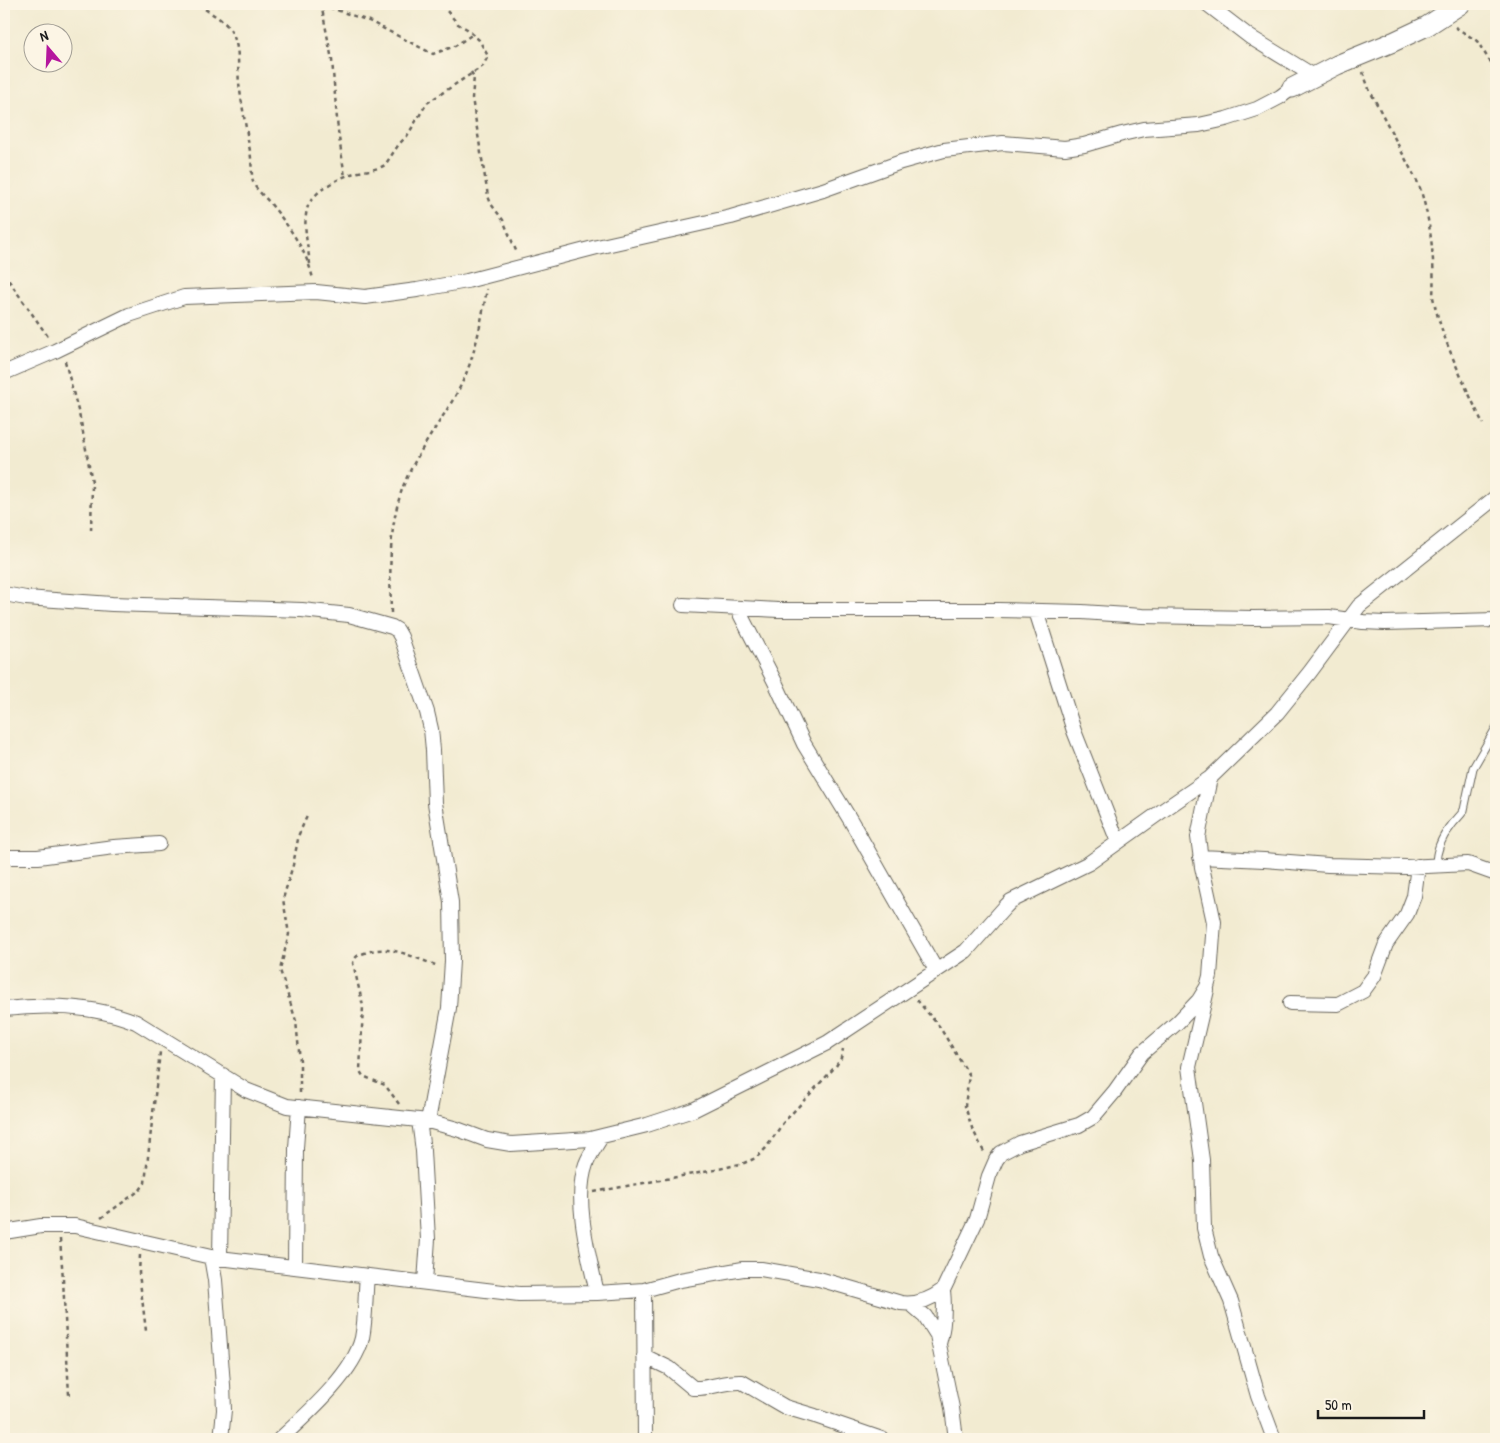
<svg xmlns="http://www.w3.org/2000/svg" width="1500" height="1443" font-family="'Patrick Hand',sans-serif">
  <rect width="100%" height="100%" fill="#fcf5e5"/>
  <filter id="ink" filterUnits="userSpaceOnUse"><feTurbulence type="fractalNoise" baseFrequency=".02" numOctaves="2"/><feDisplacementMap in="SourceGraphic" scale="10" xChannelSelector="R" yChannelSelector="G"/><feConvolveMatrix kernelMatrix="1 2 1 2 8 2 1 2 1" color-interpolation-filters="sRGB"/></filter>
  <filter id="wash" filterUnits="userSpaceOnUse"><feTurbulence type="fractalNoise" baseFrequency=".0096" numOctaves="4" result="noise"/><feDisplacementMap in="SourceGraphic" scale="20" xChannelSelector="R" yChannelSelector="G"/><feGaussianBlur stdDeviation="1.12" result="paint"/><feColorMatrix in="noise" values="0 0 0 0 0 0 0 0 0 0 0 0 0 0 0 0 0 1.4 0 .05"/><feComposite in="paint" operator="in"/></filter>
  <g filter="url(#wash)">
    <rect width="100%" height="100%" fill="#f2ebd1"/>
  </g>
  <g filter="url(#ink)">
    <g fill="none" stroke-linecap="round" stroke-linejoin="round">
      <!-- lane casing -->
      <g stroke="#67645b" stroke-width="9">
        <path id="lane" d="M1436 865C1436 850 1441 838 1451 826 1455 820 1460 817 1464 810L1473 768 1496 728"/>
      </g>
      <!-- street casing -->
      <g stroke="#67645b" stroke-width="16">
        <path id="street" d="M1207 4 1250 37 1314 76
          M4 373 55 351 129 315 184 297 316 292 365 297 417 290 467 281 597 247 731 217 823 190 901 162 944 150 1003 143 1065 148 1084 145 1122 134 1144 129 1199 125 1226 119 1257 109 1280 97 1292 88
          M4 594 26 598 112 604 302 610 349 615 392 627 397 630 401 637 427 712 431 729 433 750 435 803 451 902 452 961 449 1008 428 1121
          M683 605 778 610H998L1082 612 1142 616 1253 618 1329 617 1363 622 1385 623 1496 620
          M737 608 775 682 804 744 851 821 936 970
          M1036 611 1074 731 1118 842
          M4 857H38L114 847 159 844
          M1200 857 1264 860 1328 865 1406 867 1468 864 1496 874
          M1207 990 1189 1067 1202 1160 1204 1228 1211 1256 1231 1301 1258 1396 1274 1439
          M1290 1003 1338 1004 1363 991 1374 976 1386 944 1407 914 1414 896 1418 866
          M4 1009C48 1004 94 1005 136 1022L246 1090 287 1106 428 1121 457 1129 487 1140 511 1144 590 1139 647 1125 693 1110 827 1043 966 951 1005 907 1011 901 1089 863 1162 811 1210 778 1277 713 1310 672 1359 606 1496 497
          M419 1120 423 1151 428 1239 425 1282
          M4 1232 41 1226H75L211 1257 519 1294 597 1293 644 1290 680 1280 743 1269H761L819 1279 901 1303C917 1305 930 1300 943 1290L977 1219 989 1176 996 1160 1001 1153 1020 1143 1079 1125 1093 1117 1115 1091 1142 1053 1178 1022 1199 1000 1207 987 1210 976 1214 922 1202 867 1198 837 1210 778
          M211 1257 215 1280 223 1385 224 1410 221 1439
          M220 1257 223 1075
          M295 1266 296 1148 299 1107
          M644 1290 645 1439
          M597 1293C589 1256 573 1200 586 1164 590 1154 596 1146 601 1137
          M911 1304 925 1316 937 1335 952 1408 956 1439
          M939 1344C944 1326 945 1309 943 1290
          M644 1356 669 1368 693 1388C709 1389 725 1381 742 1382L785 1407 815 1416 882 1439
          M280 1439C306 1415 354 1373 362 1338 366 1318 365 1296 367 1276"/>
      </g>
      <!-- secondary casing -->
      <g stroke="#67645b" stroke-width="21">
        <path id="secondary" d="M1292 88 1337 65 1393 42 1427 26 1461 4"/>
      </g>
      <!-- path -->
      <path stroke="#67645b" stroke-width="2.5" stroke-dasharray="4 4" stroke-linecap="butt" d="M199 4C208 13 221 17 229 28 241 45 237 63 239 83 242 106 246 128 250 151 252 161 251 172 253 182 256 190 264 196 270 203 288 225 307 251 313 279
        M321 4 332 60 338 131 345 177
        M322 5 369 21 433 54 455 46 473 34
        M1455 27 1477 41 1489 60 1496 67
        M471 72 474 77 472 98 488 196 491 204 503 220 517 253
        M1363 72 1369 89 1419 185C1431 221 1435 260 1433 297 1441 338 1465 385 1483 424
        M310 264C308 246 302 224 308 206 314 191 337 179 351 174 362 170 375 171 385 165L399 144 407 136 427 103 483 66 488 56 479 40 467 29 458 24 441 4
        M4 274 49 338
        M65 361 81 422 92 482 91 533
        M391 613C390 569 388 526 404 484 417 453 437 427 454 398 474 365 480 327 487 289
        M917 1000 939 1026 969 1075 965 1106 972 1128 985 1154
        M300 1093V1061L296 1021 280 970 289 934 283 899 293 865 299 834 308 814
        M399 1104 385 1085 363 1076 360 1071 363 1006 353 963C355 955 360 955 367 952 393 944 415 959 439 966
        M594 1192 715 1170 744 1163 756 1158 766 1148 783 1123 836 1066 841 1058 843 1049
        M101 1218 140 1190 145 1183 160 1052
        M60 1239 63 1279 69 1395
        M140 1255 139 1273 146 1331"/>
      <!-- lane -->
      <use href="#lane" stroke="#fff" stroke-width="7"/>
      <!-- street -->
      <use href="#street" stroke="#fff" stroke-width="14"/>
      <!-- secondary -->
      <use href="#secondary" stroke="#fff" stroke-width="19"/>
    </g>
  </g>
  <!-- margin -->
  <rect width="1500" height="1443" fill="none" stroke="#fcf5e5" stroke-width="20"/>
  <!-- north arrow -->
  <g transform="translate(48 48) rotate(341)"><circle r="24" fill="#fcf5e5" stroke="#a29e95"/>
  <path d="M0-4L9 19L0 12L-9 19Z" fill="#b5179e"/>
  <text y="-8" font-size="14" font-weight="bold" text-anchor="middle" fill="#1c1c1c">N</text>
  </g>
  <!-- scale -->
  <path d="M1318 1410v8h106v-8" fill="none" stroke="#1c1c1c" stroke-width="2.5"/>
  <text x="1325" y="1410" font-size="15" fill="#1c1c1c" stroke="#fcf5e5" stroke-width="4" paint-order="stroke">50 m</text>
</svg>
